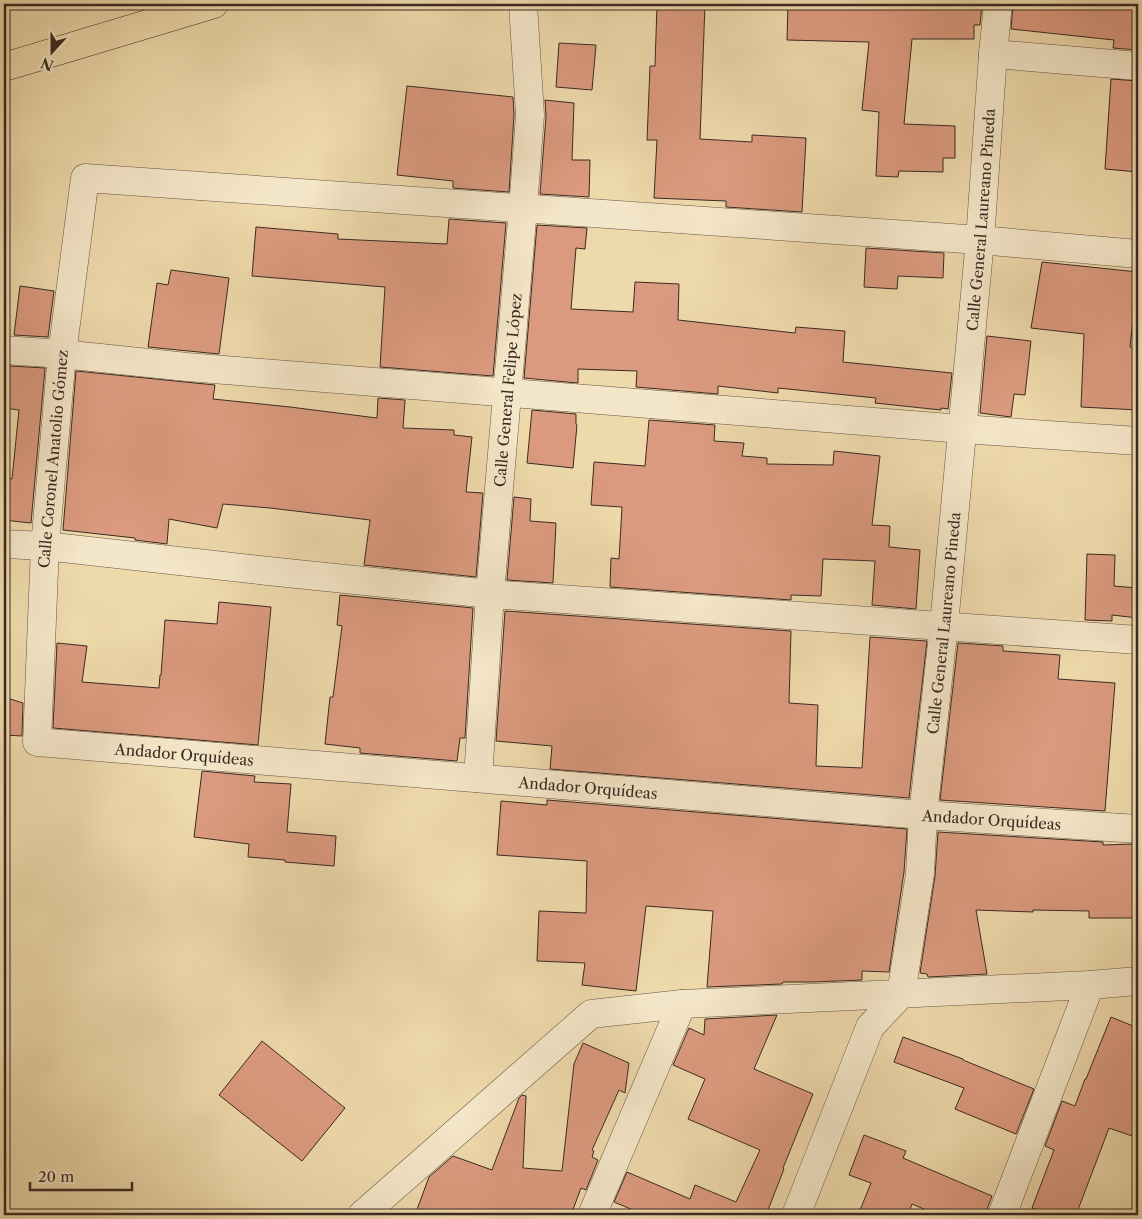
<svg xmlns="http://www.w3.org/2000/svg" width="1142" height="1219" font-family="'Libre Caslon Text',serif">
  <rect width="100%" height="100%" fill="#eed9ab"/>
  <filter id="stains"><feTurbulence type="fractalNoise" baseFrequency=".004" numOctaves="4"/><feColorMatrix values="0 0 0 0 .2 0 0 0 0 .09 0 0 0 0 .02 0 0 0 .5 -.17"/></filter>
  <radialGradient id="worn" r=".72"><stop offset=".6" stop-color="#630" stop-opacity="0"/><stop offset="1" stop-color="#630" stop-opacity=".3"/></radialGradient>
  <!-- building -->
  <path fill="#db9a7f" stroke="#3a2a23" d="M657 4H705L700 139 752 142V135L806 138 802 212 726 207V201L654 198 657 140H647L650 66H655Z
    M788 4H982L980 25H974V39H912L904 124 955 126V158H943V172L899 171 898 177 876 176 879 112 862 110 869 42 787 40Z
    M1013 4H1138V50L1113 48 1114 40 1011 29Z
    M559 43 596 45 592 90 556 87Z
    M1111 79 1138 81V172L1105 169Z
    M407 86 513 97 514 115 509 192 453 188V181L397 175Z
    M545 100 574 103 572 160H590L589 197 540 194 546 116Z
    M449 219 506 223 493 376 380 367 385 287 252 276 256 227 338 234V239L447 244Z
    M537 225 587 228 585 249 576 248 571 309 633 312 635 282 679 284 678 320 795 333 796 327 845 331 843 362 952 373 948 409 941 408V410L875 403 876 398 778 388V393L718 386V394L636 387 637 371 578 369V383L524 378Z
    M866 248 944 253 943 278 898 276 897 289 864 287Z
    M1042 262 1138 272 1130 347H1138V410L1081 407 1084 334 1031 328Z
    M171 270 229 278 219 354 148 347 157 283 168 285Z
    M20 286 54 291 48 337 14 335Z
    M987 336 1031 341 1025 395 1014 394 1011 417 980 413Z
    M10 366 45 368 31 523 4 520V478L12 479 19 410 4 408V370H9Z
    M76 371 215 385 213 399 290 407 377 418 378 398 405 400 403 428 454 430V435L472 437 466 492 483 493 476 577 364 565 370 520 270 508 223 504 217 528 169 519 167 544 135 540V538L63 530Z
    M532 410 576 414V424L577 425 573 468 527 463Z
    M649 420 715 425 714 441 744 443 742 456 767 458V464L833 465 834 451 880 456 872 525 890 526 889 547 920 550 916 609 872 605 875 561 823 559 821 596 791 595V600L610 587 611 558 619 559 622 507 591 505 594 462 645 466Z
    M514 497 531 499 530 521 556 523 553 583 507 580Z
    M1087 554 1115 555 1114 586 1138 588V618L1112 615V621L1085 620Z
    M340 595 473 608 465 738H460L457 761 360 753V748L325 744 330 697H333L342 626 337 625Z
    M219 602 271 607 258 745 53 728 57 643 87 646 82 682 159 688 160 675H161L165 620 217 624Z
    M505 611 791 631 789 703 818 705 816 766 862 768 870 637 927 641 909 798 550 769 552 746 496 741Z
    M958 643 1003 646V651L1060 655 1058 679 1115 683 1105 811 940 800Z
    M4 697 23 703 22 736 4 735Z
    M202 771 255 776 254 782 291 784 287 832 336 836 334 866 285 862V860L248 857 249 844 194 837Z
    M547 800 907 829 904 872 889 972 862 971V980L812 982H783L782 984 707 987 713 911 646 906 636 991 582 985 585 963 537 961 539 911 586 913 587 861 497 855 501 801 547 805Z
    M938 832 1103 842V845L1134 844 1135 918H1089V911L1033 910V912L976 910 987 974 928 977 927 974 920 973 935 876Z
    M777 1015 754 1069 813 1094 783 1168 784 1169 766 1215H645L614 1202 627 1172 690 1199 695 1185 736 1202 760 1150 688 1119 705 1079 673 1065 689 1028 704 1035 705 1019Z
    M1111 1017 1138 1028V1138L1109 1128 1076 1215H1051L1032 1208 1054 1150 1045 1146 1062 1101 1075 1106 1085 1079H1086Z
    M903 1037 963 1059V1060L1034 1089 1016 1134 955 1109 964 1088 894 1062Z
    M262 1041 345 1108 302 1161 219 1095Z
    M583 1043 629 1063 625 1093 619 1090 592 1150 594 1151 592 1157 598 1160 586 1190 581 1188 571 1215H415L429 1177 453 1156 492 1170 519 1098 522 1095 526 1096 523 1168 562 1171 574 1064Z
    M864 1135 906 1151 903 1158 992 1196 987 1209V1215H938L912 1204 908 1215H858L871 1183 849 1175Z"/>
  <g fill="none" stroke-linecap="round" stroke-linejoin="round">
    <!-- minor casing -->
    <g stroke="#675645" stroke-width="29">
      <g id="minor">
        <path d="M993 54 1138 66"/>
        <path id="s1" d="M1138 254 980 240 85 178 62 354 45 546 37 742 923 815 1138 829"/>
        <path d="M4 350 62 354 187 367 962 429 1138 441"/>
        <path d="M4 544 45 546 268 571 490 594 1138 640"/>
        <path id="s2" d="M478 778 490 594 523 208 530 115 523 4"/>
        <path d="M362 1215 591 1014 682 1004 1090 985 1138 981"/>
        <path d="M592 1215 682 1004"/>
        <path id="s3" d="M796 1215 870 1027 901 994 920 874 923 815 944 625 980 240 993 54 998 4"/>
        <path d="M1002 1215 1090 985"/>
      </g>
    </g>
    <!-- primary casing -->
    <g stroke="#3a2a23" stroke-width="29">
      <path id="primary" d="M4 67 214 4"/>
    </g>
    <!-- minor -->
    <use href="#minor" stroke="#f4e6c8" stroke-width="28"/>
    <!-- primary -->
    <use href="#primary" stroke="#eed9ab" stroke-width="28"/>
  </g>
  <g text-anchor="middle" dominant-baseline="central" stroke-width="4.5" stroke-linejoin="round" paint-order="stroke">
    <!-- street labels -->
    <g font-size="15" fill="#3a2a23" stroke="#f4e6c8">
      <text stroke="none"><textPath href="#s3" startOffset="1026">Calle General Laureano Pineda</textPath></text>
      <text stroke="none"><textPath href="#s2" startOffset="389">Calle General Felipe López</textPath></text>
      <text transform="translate(53 459) rotate(-85)">Calle Coronel Anatolio Gómez</text>
      <text stroke="none"><textPath href="#s3" startOffset="621">Calle General Laureano Pineda</textPath></text>
      <text stroke="none"><textPath href="#s1" startOffset="1770">Andador Orquídeas</textPath></text>
      <text stroke="none"><textPath href="#s1" startOffset="2175">Andador Orquídeas</textPath></text>
      <text stroke="none"><textPath href="#s1" startOffset="2580">Andador Orquídeas</textPath></text>
    </g>
  </g>
  <!-- margin -->
  <rect width="1142" height="1219" fill="none" stroke="#eed9ab" stroke-width="20"/>
  <rect x="5" y="5" width="1132" height="1209" fill="none" stroke="#3a2a23" stroke-width="2.5"/>
  <rect x="10" y="10" width="1122" height="1199" fill="none" stroke="#3a2a23"/>
  <!-- north arrow -->
  <g transform="translate(52 52) rotate(201)" stroke="#f4e6c8" stroke-width="4" paint-order="stroke">
  <path d="M0-4L9 19L0 12L-9 19Z" fill="#3a2a23"/>
  <text y="-8" font-size="14" font-weight="bold" text-anchor="middle" fill="#3a2a23">N</text>
  </g>
  <!-- scale -->
  <path d="M30 1182v8h102v-8" fill="none" stroke="#3a2a23" stroke-width="2.5"/>
  <text x="38" y="1182" font-size="15" fill="#3a2a23" stroke="#f4e6c8" stroke-width="4" paint-order="stroke">20 m</text>
  <rect width="100%" height="100%" filter="url(#stains)"/>
  <rect width="100%" height="100%" fill="url(#worn)"/>
</svg>
